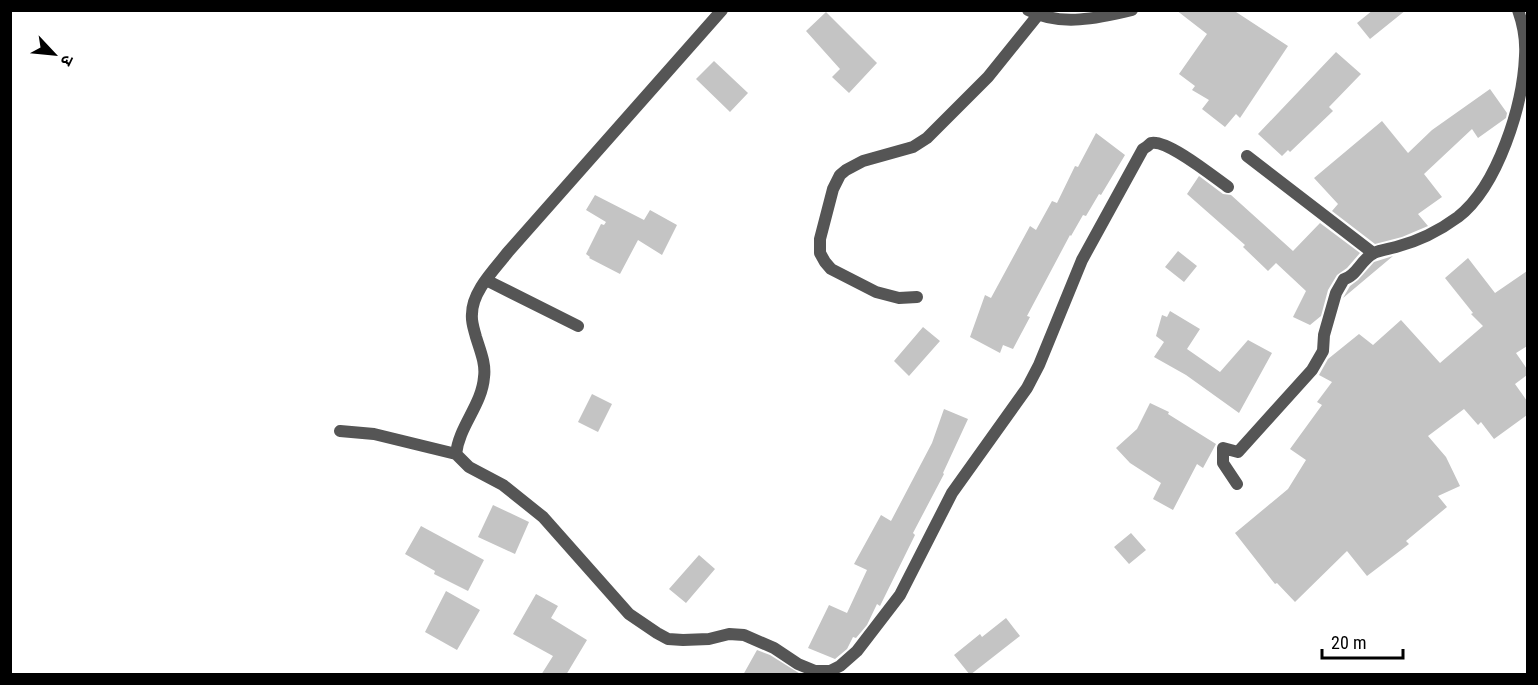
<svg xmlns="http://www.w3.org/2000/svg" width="1538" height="685" font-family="'Roboto Condensed','Noto Sans Devanagari',sans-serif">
  <rect width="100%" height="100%" fill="#fff"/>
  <!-- building -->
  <path fill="#c4c4c4" d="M1176 10H1233L1288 46 1240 118 1236 114 1225 127 1202 109 1209 100 1192 90 1195 86 1179 74 1207 34Z
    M1373 10H1406L1370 39 1357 23Z
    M826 12 877 63 849 93 832 77 840 69 806 31Z
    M1336 52 1361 74 1329 107 1333 111 1290 152 1288 150 1282 156 1258 134Z
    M714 61 748 93 730 112 696 79Z
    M1490 89 1507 113 1506 118 1478 138 1472 129 1424 174 1442 197 1418 214 1428 226 1402 237 1375 244 1332 211 1338 204 1314 178 1382 121 1408 153 1432 130Z
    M1096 133 1125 155 1101 195 1099 194 1086 216 1083 215 1071 236 1070 235 1027 316 1030 317 1013 349 1003 345 1000 353 970 337 985 295 991 298 1030 226 1036 230 1052 201 1057 203 1075 166 1078 167Z
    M1199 176 1223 194 1231 195 1293 251 1320 223 1360 253 1347 268 1337 275 1328 290 1321 316 1310 325 1293 317 1306 291 1276 263 1268 271 1243 247 1245 245 1187 194Z
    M595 195 644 220 650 210 677 225 662 255 638 240 620 274 589 258 590 257 586 254 601 224 604 225 606 222 586 210Z
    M1178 251 1197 266 1184 282 1165 267Z
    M1393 256 1343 298 1350 286 1358 280 1374 262Z
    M1468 258 1495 293 1527 271V346L1516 353 1527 369V375L1515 384 1527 401V415L1494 439 1481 422 1478 425 1464 409 1428 436 1446 457 1460 486 1438 496 1447 507 1406 541 1409 544 1367 576 1347 551 1295 602 1277 583 1275 584 1235 533 1288 489 1306 460 1290 449 1322 405 1317 402 1332 382 1319 375 1328 359 1359 334 1373 345 1401 320 1440 363 1483 326 1471 314 1473 313 1445 278Z
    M1170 311 1200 329 1187 349 1220 372 1248 340 1272 353 1239 413 1186 375 1154 357 1164 342 1156 336 1162 315 1167 317Z
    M923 327 940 341 909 376 894 361Z
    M592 394 612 404 598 432 578 422Z
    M1150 403 1169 412 1168 414 1216 444 1203 468 1197 464 1173 510 1153 499 1161 483 1130 463 1116 448 1137 429Z
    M944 409 968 419 943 473 944 474 913 533 915 535 880 606 877 604 867 625 856 638 853 637 847 649 835 659 808 648 829 605 847 613 867 570 854 564 881 515 891 521 932 443Z
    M493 505 529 522 515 554 478 537Z
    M421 526 484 560 468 591 434 574 435 571 405 554Z
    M1131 533 1146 550 1129 564 1114 547Z
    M699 555 715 569 686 603 669 589Z
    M446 591 480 610 457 650 425 632Z
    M536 594 558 606 551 618 587 640 566 675H541L553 656 513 634Z
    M1006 618 1020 636 970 675 954 655 980 634 982 637Z
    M757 650 770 655 802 675H743Z"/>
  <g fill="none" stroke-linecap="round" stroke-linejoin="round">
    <!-- street -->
    <path stroke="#555" stroke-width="12" d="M722 10 508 252C495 269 472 291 472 314 471 322 474 329 476 337 480 350 486 364 484 377 482 405 459 426 456 454L469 467 503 485 543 517 629 614 657 633 668 639 683 640 709 639 729 634 744 635 774 648 798 664 815 671H830L840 666 857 651 900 595 952 493 1027 388 1039 365 1082 260 1143 149C1145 148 1150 144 1151 143 1167 139 1214 177 1228 187
      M1028 10C1060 27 1099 18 1132 10
      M1247 156 1373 253
      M486 280 578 326
      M917 297 899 298 876 292 831 269 825 262 820 253V239L833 189 840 175 846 170 863 161 913 147 927 138 988 77 1038 15
      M340 431 374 434 456 454
      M1237 484 1223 463V448L1238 452 1312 370 1323 351 1324 335 1336 293 1344 279C1357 276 1361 259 1374 253 1380 250 1389 249 1396 247 1419 241 1439 231 1458 217 1498 186 1523 105 1525 56 1526 41 1523 24 1518 10"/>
  </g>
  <!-- border -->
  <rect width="1538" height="685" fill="none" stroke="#000000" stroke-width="24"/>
  <!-- north arrow -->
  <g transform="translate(54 54) rotate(116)" stroke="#ffffff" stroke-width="4.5" paint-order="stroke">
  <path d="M0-4.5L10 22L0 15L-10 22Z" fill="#000000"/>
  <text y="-9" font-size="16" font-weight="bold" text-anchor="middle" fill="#000000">उ</text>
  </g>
  <!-- scale -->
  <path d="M1322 649v9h81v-9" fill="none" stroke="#000000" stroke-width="3"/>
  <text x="1331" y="649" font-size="18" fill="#000000" stroke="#ffffff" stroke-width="4.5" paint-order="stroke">20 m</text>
</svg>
